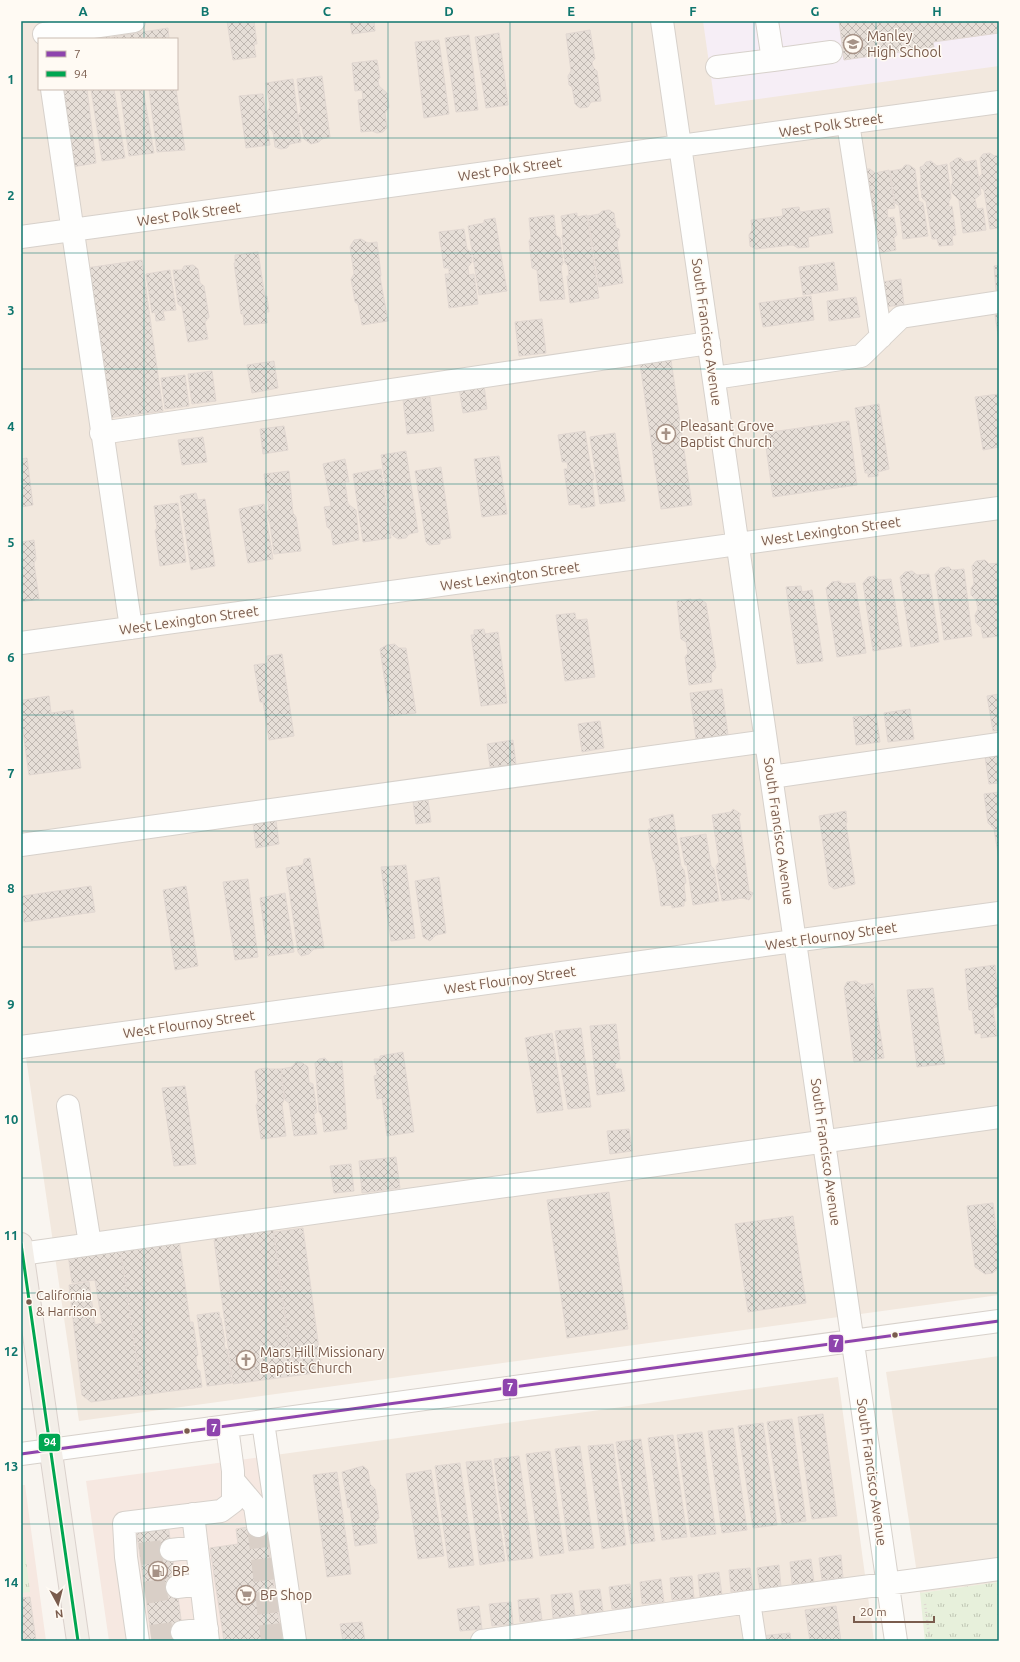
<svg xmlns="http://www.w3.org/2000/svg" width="1020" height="1662" font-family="Ubuntu,sans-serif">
  <defs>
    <pattern id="grass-tufts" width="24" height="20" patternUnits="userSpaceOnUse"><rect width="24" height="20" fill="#e7f0db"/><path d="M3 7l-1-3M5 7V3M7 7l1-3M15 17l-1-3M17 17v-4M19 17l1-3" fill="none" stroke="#c0c6b4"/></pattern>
    <pattern id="building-cross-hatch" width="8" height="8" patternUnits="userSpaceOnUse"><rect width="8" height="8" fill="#e6ded7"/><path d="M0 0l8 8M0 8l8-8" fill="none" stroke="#bfb7b1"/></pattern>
  </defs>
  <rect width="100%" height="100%" fill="#f9f5f0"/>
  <!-- residential -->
  <path fill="#f2e8de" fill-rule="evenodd" d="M21 21H999V1295L79 1421 21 1023ZM39 39H177V89H39Z
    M999 1356V1582L920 1593 886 1372Z
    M838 1377 874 1641H295L268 1456Z"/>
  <!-- commercial -->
  <path fill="#f6e8e1" d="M268 1456 295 1641H109L86 1481Z
    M21 1485H25L46 1641H21Z"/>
  <!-- education -->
  <path fill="#f6eef6" d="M703 21H999V66L715 105Z"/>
  <!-- grass -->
  <path fill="url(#grass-tufts)" d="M21 1522 30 1592 21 1593Z
    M999 1582V1641H925L920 1593Z"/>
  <!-- building -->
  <path fill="url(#building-cross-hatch)" stroke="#e2d8d2" d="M227 21H254L257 44H254L256 57 233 60Z
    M350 21H374L375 31 352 34Z
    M839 21H999V33L933 42 934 47 844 60Z
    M168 28 169 39H112V37Z
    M590 30 595 59 592 62 593 67 597 71 601 101 591 102 588 107 580 108 575 104 572 87 569 85 568 76 571 71 566 34Z
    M499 33 508 105 486 108 475 37Z
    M469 35 478 110 456 112 445 38Z
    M109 36 110 39H87Z
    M439 40 449 114 424 118 415 42Z
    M377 60 380 78 378 80 379 86 387 93 389 107 385 113 387 128 383 132 377 133 372 131 361 132 358 100 363 99 362 90 355 91 352 63Z
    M322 76 330 137 322 139 319 142 311 144 304 139 302 127 299 124 298 115 301 112 297 79Z
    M293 79 301 142 290 144 287 148 281 149 275 147 273 132 269 128 267 112 270 107 266 83Z
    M60 89H87L96 163 72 167Z
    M91 89H114L125 158 102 161Z
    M120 89H143L154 153 129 156Z
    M149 89H176L185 150 157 152Z
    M261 94H263L270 145 246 148 239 96Z
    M990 153 994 156 999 155V228L990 229 984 190 980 187 979 177 982 174 980 158 983 154Z
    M957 158H961L965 162 976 160 981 194 975 199 977 209 983 208 986 230 963 233 959 200 952 193 951 185 953 182 950 163Z
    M931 161 937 166 947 164 951 198 949 201V207L952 206 956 235 952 236 953 245 939 246 937 239H932L926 201 922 198 920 182 921 179 920 167 923 166 926 162Z
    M905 165H909L915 169 919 201 923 203 928 236 903 239 899 206 895 203 890 171 902 169Z
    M865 169H870L875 173 889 170 895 208 887 209 888 218 894 217 897 235 894 238 896 250 873 254Z
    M799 207 800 212 829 208 833 233 808 237 809 247 798 248 793 245 756 249 750 246 749 235 752 230 751 220 783 216 782 209Z
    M609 210 614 213 616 228 619 229 620 236 617 242 623 283 599 287 588 216 599 214 602 211Z
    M577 213V217L587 215 599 298 570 303 567 276H569L568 266 565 263 562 237 563 232 561 216Z
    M554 215 556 235 560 238 563 263 561 267 565 299 540 301 537 270 532 268 529 241 531 238 529 218Z
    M495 218 507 291 479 295 468 226 484 223V220Z
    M464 229 467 249 471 252 472 262 468 267 469 275 474 274 478 304 449 308 445 274H449V268H444L439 232Z
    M361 239 368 243 377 242 381 275 380 277 388 321 362 325 358 304 355 302 351 279 354 274 350 247 354 240Z
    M258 252 265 297 267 296 269 312H266L267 323 244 325 243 314H241L234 263H235V255Z
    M142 260 163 411 107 418 86 268Z
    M834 262 838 290 803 295 799 267Z
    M193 265 198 269 200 283 204 286 209 317 205 322 208 339 188 342 182 307 178 304 173 270H182L184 266Z
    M999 265V289L996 290 994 266Z
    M170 270 176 310 163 311 165 320 156 321 155 312 152 313 146 274Z
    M901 279 904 305 880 307 876 283Z
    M811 296 814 320 763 327 759 303Z
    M856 297 860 317 829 321 827 301Z
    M999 314V342L995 315Z
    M542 319 546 353 519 356 515 322Z
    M671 360 692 505 661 509 640 364Z
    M274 361 278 388 252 393 247 365Z
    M212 371 216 401 192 404 188 374Z
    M185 375 189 406 165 409 161 378Z
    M484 385 487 409 463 413 459 388Z
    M999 394V447L983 450 975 397Z
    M430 397 434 431 407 434 403 400Z
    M879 404 889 469 878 472V476L868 477V473H865L855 408Z
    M849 421 857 485 773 497 764 433Z
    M284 426 288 450 263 454 260 429Z
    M585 431 591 470 593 472 594 478 592 482 595 506 581 508 580 504 569 505 564 469H568L567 462H562L558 435Z
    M615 433 625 501 600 504 590 437Z
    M203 437 207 462 182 465 178 440Z
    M406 451 418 532 409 534 406 538 398 539 392 535 381 455Z
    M499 456 507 514 482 517 474 459Z
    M27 458 33 505 21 507V459Z
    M345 459 349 482H345L348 504 356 510 359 540 333 545 331 530 327 527 324 507 331 506 323 464Z
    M441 467 451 538 440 540V544L429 545 426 542 415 471Z
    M381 469 391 538 363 542 353 474Z
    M289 471 293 513 296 517 301 551 274 554 270 524 266 513 269 509 264 474Z
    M196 493 198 500 205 499 215 566 191 570 180 496Z
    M178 503 186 562 160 566 155 530 157 529 154 506Z
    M264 504 273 559 248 563 239 509Z
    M34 540 36 559 34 563 39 599 21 602V542Z
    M985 560 989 564 999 563V636L983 638 981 628 976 623 975 615 978 609 976 600 971 595V588L974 584 972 566 976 561Z
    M949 567 952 570 964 569 972 636 944 640 935 574 940 568Z
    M912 571 917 575 929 574 939 642 911 647 900 577 905 572Z
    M875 576 879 580 891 579 902 646 873 651 863 583 868 577Z
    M839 581 843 584 855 583 866 653 837 657 826 588 832 582Z
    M801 586 802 592 812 590 823 661 797 664 786 587Z
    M691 599V601L700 599 706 603 716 668 711 674 712 682 689 685 685 657 688 653 686 642 681 639 677 601Z
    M575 613 576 620 587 619 595 677 565 681 556 615Z
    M484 629 485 634 498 632 507 703 481 706 471 635H474V630Z
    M395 644 399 648H406L416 713 390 716 380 649 387 645Z
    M282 654 294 736 269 740 263 702H260L254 665 268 663 267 656Z
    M722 689 728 735 696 739 690 693Z
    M999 694V730L993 731 987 696Z
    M49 696 51 713 73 710 81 768 29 775 21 716V702L23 700Z
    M910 709 914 739 888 742 884 713Z
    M876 714 880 742 856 745 853 717Z
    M600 721 604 748 582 752 578 724Z
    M513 740 516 764 490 767 487 744Z
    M999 755V783L989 784 985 757Z
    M999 792V860L994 829 988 823 984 794Z
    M428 800 431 822 416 824 413 802Z
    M733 809 741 814 739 817 749 891 753 893 749 900 743 898 722 901 716 866 719 862 712 815 731 812Z
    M846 811 847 822 846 824 855 884 834 889 829 885 819 816Z
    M673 814 681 866 684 870 686 882 684 885 686 901 684 902V906L672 908V905L661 906 655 863 653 860 648 829H651L649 819Z
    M276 820 279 844 256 848 253 823Z
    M706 834 711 866 714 869 719 901 693 905 687 865H685L680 838Z
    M310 858 324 948 314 949 309 954 301 956 298 952 286 868 303 865 304 859Z
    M406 865 415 938 391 941 381 867Z
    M439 877 446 933 436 935 430 941 423 937 415 881Z
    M248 879 258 957 235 960 223 882Z
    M91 886 95 912 24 922 23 911 21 909V898L23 896Z
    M186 886 198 966 175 970 163 890Z
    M285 893 294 952 268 956 260 898Z
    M995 965 999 1004V1006L993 1008 997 1036 981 1038V1033L975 1034 972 1010H969L965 969Z
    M856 981 862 985 873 983 884 1058 854 1062 844 988 847 982Z
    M933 988 945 1064 917 1067 907 990Z
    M616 1024 620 1059 615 1065V1069H621L625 1091 597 1095 590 1026Z
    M581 1028 591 1107 568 1109 555 1031Z
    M552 1033 563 1110 537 1113 525 1038Z
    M403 1052 414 1132 387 1136 382 1098 377 1099 374 1076 377 1075 374 1059H380V1056Z
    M325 1058 329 1063 342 1061 347 1129 324 1132 322 1116 319 1112 315 1063 319 1059Z
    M296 1062H301L308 1067 309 1082 313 1084 317 1112 314 1115 317 1134 294 1136 289 1103 285 1100 281 1069 292 1067Z
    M267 1068 270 1069H281L284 1100 282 1104 286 1136 261 1139 256 1105 258 1102 255 1071 259 1069Z
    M185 1086 196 1164 174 1166 162 1088Z
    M629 1129 632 1151 610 1154 607 1131Z
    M396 1157 400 1188 362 1193 359 1161Z
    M351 1164 354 1191 334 1193 330 1166Z
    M609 1192 628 1329 567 1338 547 1200Z
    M993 1203 996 1229 999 1231V1269L996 1270 993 1273 985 1274 975 1267 967 1206Z
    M793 1216 806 1303 748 1312 735 1224Z
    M273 1228 293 1376 233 1384 214 1240 219 1235Z
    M303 1228 322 1372 293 1376 274 1232Z
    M179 1239 190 1322H193L198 1355 196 1357 197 1369 200 1371 202 1387 142 1395 120 1247Z
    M120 1247 142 1395 91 1402 82 1395 69 1285 89 1282 95 1325 102 1323 95 1280 72 1283 68 1254Z
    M219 1312 220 1318H221L225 1342H224L225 1349H227L232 1383 207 1386 197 1315Z
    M823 1414 837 1516 812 1519 798 1417Z
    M792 1419 806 1521 782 1524 767 1422Z
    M763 1423 777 1525 753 1528 738 1426Z
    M733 1428 747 1530 722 1533 708 1431Z
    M702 1432 716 1534 691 1537 677 1435Z
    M673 1435 687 1537 662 1540 648 1438Z
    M641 1439 655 1541 631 1544 616 1442Z
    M613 1444 626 1545 602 1549 588 1446Z
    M580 1446 594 1548 569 1551 555 1449Z
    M550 1451 564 1553 540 1556 526 1454Z
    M519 1456 533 1558 508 1561 494 1459Z
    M491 1460 505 1561 480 1565 466 1462Z
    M460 1463 474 1565 449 1568 435 1466Z
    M363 1466 368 1470 370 1484 375 1489 379 1518 375 1523 377 1543 355 1546 350 1507 348 1508 342 1472Z
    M431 1470 444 1556 418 1559 406 1474Z
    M337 1472 351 1574 327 1577 313 1475Z
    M168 1524 184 1641H152L136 1528Z
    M265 1524 282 1641H224L210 1548 238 1544 236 1529Z
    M841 1555 843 1578 822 1580 819 1558Z
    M811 1559 814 1582 792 1584 790 1562Z
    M779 1565 781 1587 760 1590 757 1568Z
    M750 1568 753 1590 731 1592 729 1570Z
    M719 1572 722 1595 700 1597 698 1575Z
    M692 1576 694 1598 672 1600 670 1578Z
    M661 1579 664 1602 642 1604 640 1582Z
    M630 1584 633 1607 612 1609 609 1587Z
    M600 1589 603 1611 582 1614 579 1591Z
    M572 1593 575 1615 553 1618 551 1595Z
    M30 1597 36 1641H21V1598Z
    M539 1598 542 1620 520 1622 518 1600Z
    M511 1602 513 1624 492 1626 489 1604Z
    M479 1606 482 1629 460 1631 457 1609Z
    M836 1606 841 1641H810L805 1610Z
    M362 1622 365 1641H343L340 1624Z
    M790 1633 791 1641H760V1636Z"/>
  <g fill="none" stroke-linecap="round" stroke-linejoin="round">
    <!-- minor-tunnel -->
    <path stroke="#d9cfc7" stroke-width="22" stroke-dasharray="22 11" stroke-linecap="butt" d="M258 1526 272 1641
      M140 1554 171 1550
      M145 1593 177 1587
      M151 1636 182 1632"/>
    <!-- minor casing -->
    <g stroke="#d7d1cb" stroke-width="24">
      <path id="minor" d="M662 21 896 1641
        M44 34 134 21
        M773 60 831 52
        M717 67 773 60 767 21
        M52 89 131 628
        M848 123 881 337
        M21 237 999 102
        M714 378 861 356 901 317 999 302
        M101 433 709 343
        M21 643 999 508
        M771 777 999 744
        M21 845 766 741
        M21 1047 999 913
        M68 1106 90 1244
        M21 1254 999 1117
        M263 1422 295 1641
        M21 1454 999 1321
        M233 1480 255 1506 258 1526
        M193 1514 208 1641
        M171 1550 197 1547
        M177 1587 201 1584
        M749 1602 755 1641
        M182 1632 207 1629
        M138 1641 126 1557 124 1523 221 1511 233 1502V1471L227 1427
        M482 1641 749 1602 999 1569"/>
    </g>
    <!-- major casing -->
    <g stroke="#dad1cc" stroke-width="24">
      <path id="major" d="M21 1244 78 1641"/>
    </g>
    <!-- path -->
    <path stroke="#dcd5d0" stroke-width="2.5" stroke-dasharray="1 3" stroke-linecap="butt" d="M925 1604 930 1641"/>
    <!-- minor -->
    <use href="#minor" stroke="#fefefd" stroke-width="22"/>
    <!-- major -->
    <use href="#major" stroke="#f3eee8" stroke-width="22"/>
    <!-- bus-1 casing -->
    <g stroke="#fffaf3" stroke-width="6">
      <path id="bus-1" d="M21 1454 999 1321"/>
    </g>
    <!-- bus-2 casing -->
    <g stroke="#fffaf3" stroke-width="6">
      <path id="bus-2" d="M21 1244 78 1641"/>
    </g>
    <!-- bus-1 -->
    <use href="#bus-1" stroke="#8e44ad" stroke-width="3"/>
    <!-- bus-2 -->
    <use href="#bus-2" stroke="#00a651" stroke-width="3"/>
  </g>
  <!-- grid -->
  <path fill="none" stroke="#0f766e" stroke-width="1" stroke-opacity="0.55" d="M144 21V39M266 21V1641M388 21V1641M510 21V1641M632 21V1641M754 21V1641M876 21V1641M144 89V1641M21 138H999M21 253H999M21 369H999M21 484H999M21 600H999M21 715H999M21 831H999M21 947H999M21 1062H999M21 1178H999M21 1293H999M21 1409H999M21 1524H999"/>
  <!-- icons -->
  <defs>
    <g id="school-ring" transform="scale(1)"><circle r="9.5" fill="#fffaf3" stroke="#a69286" stroke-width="1.5"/><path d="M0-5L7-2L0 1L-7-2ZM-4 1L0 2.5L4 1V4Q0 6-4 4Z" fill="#a69286"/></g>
    <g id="church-ring" transform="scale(1)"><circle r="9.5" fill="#fffaf3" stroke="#a69286" stroke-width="1.5"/><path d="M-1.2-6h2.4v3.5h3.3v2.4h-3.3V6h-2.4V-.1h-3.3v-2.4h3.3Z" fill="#a69286"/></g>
    <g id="fuel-ring" transform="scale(1)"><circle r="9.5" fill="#fffaf3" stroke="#a69286" stroke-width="1.5"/><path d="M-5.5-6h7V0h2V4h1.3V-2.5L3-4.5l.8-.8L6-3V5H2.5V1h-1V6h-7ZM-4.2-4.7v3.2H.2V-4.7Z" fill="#a69286"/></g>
    <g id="supermarket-ring" transform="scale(1)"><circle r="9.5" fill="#fffaf3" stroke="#a69286" stroke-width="1.5"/><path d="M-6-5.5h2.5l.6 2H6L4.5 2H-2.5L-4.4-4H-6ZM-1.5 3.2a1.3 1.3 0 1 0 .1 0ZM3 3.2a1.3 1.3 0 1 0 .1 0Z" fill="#a69286"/></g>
  </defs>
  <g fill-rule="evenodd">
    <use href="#school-ring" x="853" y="44"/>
    <use href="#church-ring" x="666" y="434"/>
    <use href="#church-ring" x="246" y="1360"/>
    <use href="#fuel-ring" x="158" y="1571"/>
    <use href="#supermarket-ring" x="246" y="1595"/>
  </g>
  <!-- markers -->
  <g fill="#7a5c4d" stroke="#fffaf3" stroke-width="1.5">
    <circle cx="29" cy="1302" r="3.5"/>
    <circle cx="895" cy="1335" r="3.5"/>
    <circle cx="187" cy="1431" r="3.5"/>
  </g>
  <g text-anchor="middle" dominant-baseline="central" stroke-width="3" stroke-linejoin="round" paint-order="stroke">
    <!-- bus labels -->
    <g font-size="13" fill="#7a5c4d" stroke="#fffaf3" text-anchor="start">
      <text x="36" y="1295">California<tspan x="36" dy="16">&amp; Harrison</tspan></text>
    </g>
    <!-- poi labels -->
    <g font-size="14" fill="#7a5c4d" stroke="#fffaf3" text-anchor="start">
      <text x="867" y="36">Manley<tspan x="867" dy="16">High School</tspan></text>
      <text x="680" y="426">Pleasant Grove<tspan x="680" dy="16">Baptist Church</tspan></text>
      <text x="260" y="1352">Mars Hill Missionary<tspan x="260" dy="16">Baptist Church</tspan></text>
      <text x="172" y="1571">BP</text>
      <text x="260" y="1595">BP Shop</text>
    </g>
    <!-- street labels -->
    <g font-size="14" fill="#7a5c4d" stroke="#fffaf3">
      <text transform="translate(831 125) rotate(-8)">West Polk Street</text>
      <text transform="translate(510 169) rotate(-8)">West Polk Street</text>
      <text transform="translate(189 214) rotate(-8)">West Polk Street</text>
      <text transform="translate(707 332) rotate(82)">South Francisco Avenue</text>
      <text transform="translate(831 531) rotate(-8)">West Lexington Street</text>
      <text transform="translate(510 576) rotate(-8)">West Lexington Street</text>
      <text transform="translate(189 620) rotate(-8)">West Lexington Street</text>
      <text transform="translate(779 831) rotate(82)">South Francisco Avenue</text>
      <text transform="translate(831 936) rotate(-8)">West Flournoy Street</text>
      <text transform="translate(510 980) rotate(-8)">West Flournoy Street</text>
      <text transform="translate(189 1024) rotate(-8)">West Flournoy Street</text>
      <text transform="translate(826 1152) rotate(82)">South Francisco Avenue</text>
      <text transform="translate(872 1472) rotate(82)">South Francisco Avenue</text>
    </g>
  </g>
  <g stroke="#fffaf3" stroke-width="1.5">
    <rect x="828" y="1334" width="16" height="19" rx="4" fill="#8e44ad"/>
    <rect x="502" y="1378" width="16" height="19" rx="4" fill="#8e44ad"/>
    <rect x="206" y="1418" width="15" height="19" rx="4" fill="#8e44ad"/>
    <rect x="38" y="1433" width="23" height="19" rx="4" fill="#00a651"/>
  </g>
  <g font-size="11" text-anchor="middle" font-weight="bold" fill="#fff">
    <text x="836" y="1347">7</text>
    <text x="510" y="1391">7</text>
    <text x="214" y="1432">7</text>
    <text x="50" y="1446">94</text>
  </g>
  <!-- border -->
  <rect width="1020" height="1662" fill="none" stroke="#fffaf3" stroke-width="44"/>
  <!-- legend -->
  <rect x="38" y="38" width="140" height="52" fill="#fffaf3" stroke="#cabbb1"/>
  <rect x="46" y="51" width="20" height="6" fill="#8e44ad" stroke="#cabbb1"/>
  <text x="74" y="58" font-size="12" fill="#7a5c4d">7</text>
  <rect x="46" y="71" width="20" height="6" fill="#00a651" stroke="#cabbb1"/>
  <text x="74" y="78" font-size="12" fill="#7a5c4d">94</text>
  <!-- north arrow -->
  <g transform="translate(58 1604) rotate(173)" stroke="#fffaf3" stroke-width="3" paint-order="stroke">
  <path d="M0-3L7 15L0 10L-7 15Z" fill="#7a5c4d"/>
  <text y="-6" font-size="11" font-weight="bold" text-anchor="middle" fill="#7a5c4d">N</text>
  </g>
  <!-- scale -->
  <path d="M854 1616v6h80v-6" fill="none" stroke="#7a5c4d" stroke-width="2"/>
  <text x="860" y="1616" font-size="12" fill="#7a5c4d" stroke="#fffaf3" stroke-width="3" paint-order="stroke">20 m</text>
  <rect x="22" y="22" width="976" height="1618" fill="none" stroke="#0f766e" stroke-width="1.5"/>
  <g font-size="13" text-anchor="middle" font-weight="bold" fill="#0f766e">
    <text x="83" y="16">A</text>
    <text x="205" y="16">B</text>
    <text x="327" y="16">C</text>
    <text x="449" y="16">D</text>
    <text x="571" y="16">E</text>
    <text x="693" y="16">F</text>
    <text x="815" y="16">G</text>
    <text x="937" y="16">H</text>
    <text x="11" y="84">1</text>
    <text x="11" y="200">2</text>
    <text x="11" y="315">3</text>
    <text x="11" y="431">4</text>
    <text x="11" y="547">5</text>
    <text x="11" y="662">6</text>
    <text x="11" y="778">7</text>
    <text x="11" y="893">8</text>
    <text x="11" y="1009">9</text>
    <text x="11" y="1124">10</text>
    <text x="11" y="1240">11</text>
    <text x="11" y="1356">12</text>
    <text x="11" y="1471">13</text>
    <text x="11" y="1587">14</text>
  </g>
</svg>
